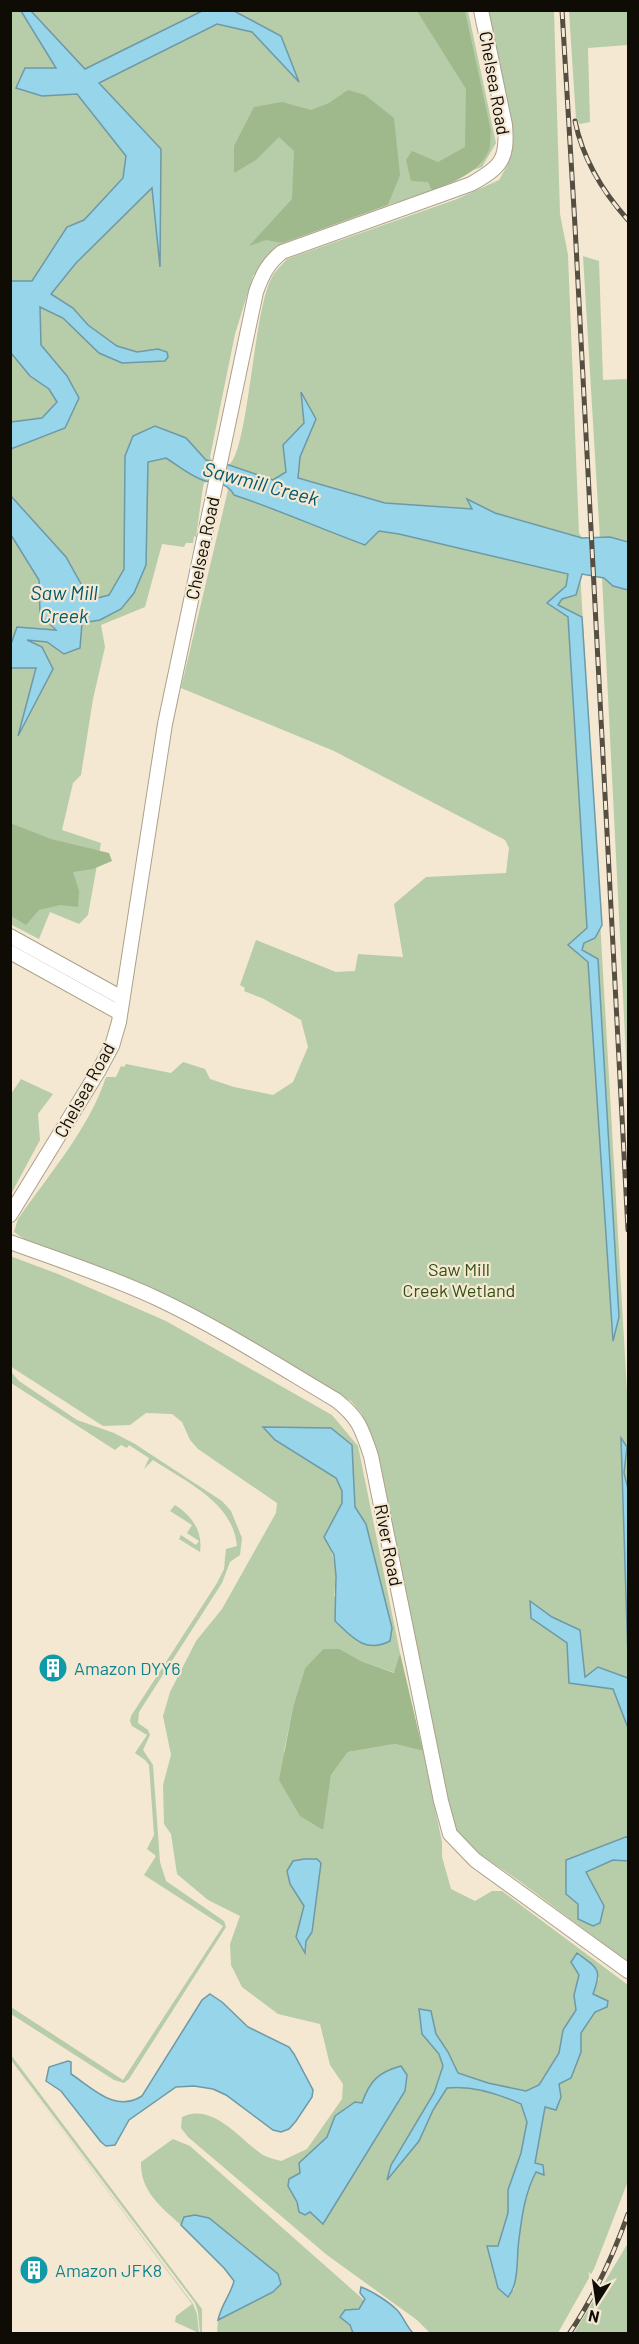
<svg xmlns="http://www.w3.org/2000/svg" width="639" height="2344" font-family="Barlow,sans-serif">
  <rect width="100%" height="100%" fill="#f4e8d2"/>
  <!-- green -->
  <path fill="#b7cca8" fill-rule="evenodd" d="M10 11H468L496 143 482 167 430 185 432 191 388 205 390 200 277 241 283 243 253 276 235 334 210 457 212 461H209L205 481H208L204 483 203 487 196 537 194 536 193 543H186L184 547 162 544 145 607 101 625 105 647 93 699 81 775 73 783 62 830 101 843 88 915 79 924 50 912 39 939 10 924Z
    M486 11H554L560 214 568 255 579 533 582 538 382 507 273 480 229 465C249 448 253 311 272 277 275 271 282 265 287 259L457 199 499 180 507 166 512 145Z
    M569 11H628V45L588 48 590 122 580 124 576 119Z
    M583 256 599 261 603 380 628 379V1096L602 577 613 586 610 537 600 539Z
    M225 484 231 488 580 571 628 1409V1962L518 1880 478 1853 459 1836 449 1815 368 1428 361 1413 351 1401 134 1280 30 1243 14 1232 18 1219C48 1176 90 1127 106 1077H116L121 1066 124 1067 126 1064 171 1073 183 1062 205 1069 210 1079 234 1087 273 1095 293 1082 308 1047 301 1020 264 999 244 991 245 988 240 985 256 940 336 972 355 971 358 954 403 957 394 904 426 877 506 873 509 848 505 840 334 751 181 688 228 490Z
    M21 1079 53 1094 38 1114 40 1140 11 1194V1094Z
    M10 1256 58 1274 166 1321 332 1415 358 1446 400 1653 395 1673 361 1661 339 1650 323 1649 305 1668 293 1707 284 1751 322 1830 331 1775 348 1752 395 1744 423 1751 442 1842V1857L451 1889 475 1901 492 1891H502L628 1985V2181L594 2269 558 2333H430L417 2320 327 2255 188 2137 181 2128 182 2117C213 2102 239 2139 263 2155 269 2158 275 2159 281 2161L307 2149 342 2099 343 2084 330 2065 320 2024 278 2014 242 1987 231 1965 230 1944 240 1916 208 1900 177 1874 171 1834 164 1824 163 1785 171 1755 163 1716 170 1692 196 1641 222 1609 276 1513 277 1503 198 1449 190 1440 182 1422 172 1414 146 1413 130 1425 103 1426 13 1368 10 1364ZM264 1427 331 1428 352 1445 355 1507 366 1524 392 1628 390 1641 334 1596C337 1570 337 1560 324 1537L342 1503V1491L336 1478 275 1440ZM321 1864 312 1932 306 1941 305 1952 296 1937 304 1906ZM579 1975 599 1978 593 1994 595 2012 581 2033V2052L559 2084 556 2110 545 2107 535 2163 543 2174 536 2172C518 2207 518 2250 514 2290L498 2287 487 2247H498L508 2213V2190L521 2153 527 2122 521 2104C498 2094 472 2085 447 2087L406 2154 388 2178 391 2164 434 2093 443 2066 439 2054 422 2034 431 2012 436 2035 448 2052 458 2073 488 2083 526 2091 539 2085 559 2053 563 2030 576 2009 574 1995ZM365 2095 324 2224H323L310 2212H299L290 2179 300 2174 299 2163 327 2137 335 2116 362 2103Z
    M11 1372 19 1381 77 1420 114 1433 135 1444 222 1501 231 1511 242 1538 240 1555 230 1562 222 1583 139 1712 138 1723 148 1730 150 1735 143 1750 153 1765 160 1862 166 1881 224 1921 226 1927 129 2079 124 2083 114 2080 11 2014V2007L123 2080 223 1926 144 1875 156 1856 147 1849 154 1835 149 1765 145 1760 135 1753 147 1735 132 1726 130 1721 131 1716 217 1583 224 1569 226 1549 237 1546C233 1502 186 1482 153 1460L144 1469 149 1458 129 1445 127 1448 121 1445 115 1450 11 1383Z
    M175 1505C192 1516 203 1531 200 1552L179 1539 181 1535 196 1545 199 1541 187 1533 192 1525 170 1511Z
    M11 2055 202 2309V2333H200L198 2312 195 2303 11 2060Z
    M11 2062 193 2304 197 2314 199 2333 175 2322 176 2316 192 2304Z
    M173 2139 190 2146 365 2301 359 2309H351L340 2317 350 2325 353 2333H217L218 2320 273 2292 195 2215 184 2217 181 2225C161 2207 140 2191 141 2162Z
    M628 2243V2333H574Z"/>
  <!-- forest -->
  <path fill="#9fb98c" d="M417 11H465L491 131C490 137 491 145 489 150 480 173 452 182 432 191L428 182 411 181 406 160 412 151 438 162 465 147 466 89Z
    M348 90 365 95 394 118 400 175 388 205 283 243 266 240 249 246 292 199 294 151 279 137 256 160 234 173V146L254 107 282 102 311 110 329 103Z
    M10 823 51 839 109 853 112 861 93 869 73 872 79 891 78 907 60 905 39 910 26 925 11 916Z
    M323 1649H339L361 1661 394 1673 400 1653 423 1751 395 1744 348 1752 331 1775 323 1830 300 1816 279 1780 293 1707 305 1668Z"/>
  <!-- water -->
  <path fill="#97d5eb" stroke="#6e99a6" stroke-width="1.5" d="M21 11H31L85 69 202 11H234L281 36 299 82 252 32 217 24 99 83 161 149 160 267 152 188 76 263 51 294 73 308 88 325 117 346 137 352 158 349 167 352 168 357 165 361 122 363 99 353 63 318 40 307 41 345 67 376 79 398 65 428 11 449V422L42 418 57 402 49 389 30 376 11 353V281H32L67 227 84 220 123 178 126 156 77 94 42 96 16 88 25 68H56Z
    M301 392 316 419 300 457 298 478 385 503 472 509 467 499 495 513 582 538 610 537 628 542V590L613 586 604 578 582 574 576 595 562 599 558 605 582 617 602 925 595 938 584 943 582 950 598 959 619 1317 613 1341 588 962 568 945 587 928 568 617 547 603 566 586 568 574 399 534 379 531 365 545C321 529 279 510 234 495 226 480 213 485 200 479 188 474 177 465 166 458L148 462 146 565 134 593 121 609 100 620 82 623 80 648 64 654 47 642 27 640 42 647 53 669 18 736 36 668H11V644L17 627 56 630 40 614 39 580 11 535 10 495 66 557 90 600 109 595 124 569 125 456 133 436 155 426 186 438 206 460 229 465 273 480 286 472 283 445 304 423Z
    M263 1427 331 1428 352 1445 355 1507 366 1524 392 1628 390 1641C365 1654 352 1637 335 1621L336 1576 334 1555 324 1537 342 1503V1491L336 1478 275 1440Z
    M621 1438 627 1447 624 1473 628 1489V1659Z
    M530 1601 552 1617 580 1630 585 1677 598 1667 628 1678V1728L613 1689 569 1683 567 1643 531 1618Z
    M628 1836V1861L613 1860 586 1872 604 1906 600 1923 593 1926 578 1919V1904L566 1894V1860Z
    M304 1859H317L321 1863 312 1932 306 1941 305 1953 296 1937 304 1906 290 1884 287 1871 293 1861Z
    M577 1953C597 1968 603 1968 593 1994L608 2001 607 2007 595 2012 581 2033V2052L571 2078 559 2084 561 2097 556 2110 545 2107 535 2163 543 2165 544 2175 536 2172C525 2193 522 2215 519 2239 516 2257 520 2282 508 2297L498 2288 487 2246H498L508 2213V2190L521 2153 527 2122 521 2104C499 2094 472 2085 447 2088L433 2110 419 2141 387 2180 391 2165 434 2093 443 2066 439 2054 422 2034 419 2009 431 2011 436 2034 448 2052 458 2073 488 2083 526 2091 539 2085 559 2053 563 2030 576 2010 574 1995 579 1975 571 1962Z
    M210 1994 222 2002 248 2027 289 2047 294 2054 313 2090 312 2097 296 2121 289 2129 281 2132 273 2130 226 2095 213 2089 194 2086 176 2087 129 2120 115 2145 106 2146 101 2142 61 2091 46 2081 49 2067 68 2061 71 2062V2074C94 2089 115 2113 142 2096L202 2000Z
    M401 2066 407 2075 405 2091 323 2224 310 2212 305 2215 299 2212 297 2202 288 2186 289 2179 300 2173 299 2163 327 2137 335 2116 355 2102 362 2103C370 2080 379 2072 401 2066Z
    M195 2215 209 2218 278 2274 281 2284 273 2292 218 2320C222 2303 231 2294 234 2281L224 2268 181 2225 184 2217Z
    M361 2287C372 2291 389 2302 397 2310 403 2316 406 2326 413 2333H353L350 2325 340 2317 345 2310 359 2309 365 2299 360 2293Z"/>
  <g fill="none" stroke-linecap="round" stroke-linejoin="round">
    <!-- minor casing -->
    <g stroke="#aba18b" stroke-width="16">
      <path id="minor" d="M10 936 122 998
        M10 952 120 1013
        M10 1215 99 1070 112 1046 119 1022 165 724 256 292C262 275 268 263 282 252L471 184C501 167 508 160 505 125L481 10
        M10 1242C59 1260 109 1276 156 1298 218 1327 277 1365 336 1400 359 1418 362 1429 371 1456L441 1801 450 1834 475 1860 628 1971"/>
    </g>
    <!-- minor -->
    <use href="#minor" stroke="#fff" stroke-width="14"/>
    <!-- rail casing -->
    <g stroke="#544e43" stroke-width="5">
      <path id="rail" d="M562 10 575 226 628 1230
        M575 121C583 160 602 191 628 220
        M569 2334C594 2297 613 2256 628 2214"/>
    </g>
    <!-- rail -->
    <use href="#rail" stroke="#f4e8d2" stroke-width="3" stroke-dasharray="9" stroke-linecap="butt"/>
  </g>
  <!-- icons -->
  <defs>
    <g id="building-disc" transform="scale(1.5)"><circle r="9.5" fill="#0f9aa8" stroke="#f4e8d2"/><path d="M-4-6H4V6H1V3H-1V6H-4ZM-2.5-4.3h1.7v1.8h-1.7ZM.8-4.3h1.7v1.8H.8ZM-2.5-1h1.7V.8h-1.7ZM.8-1h1.7V.8H.8Z" fill="#fff"/></g>
  </defs>
  <g fill-rule="evenodd">
    <use href="#building-disc" x="53" y="1668"/>
    <use href="#building-disc" x="34" y="2270"/>
  </g>
  <g text-anchor="middle" dominant-baseline="central" stroke-width="4.5" stroke-linejoin="round" paint-order="stroke">
    <!-- street labels -->
    <g font-size="18" fill="#0f0c05" stroke="#f4e8d2">
      <text transform="translate(495 83) rotate(80)">Chelsea Road</text>
      <text transform="translate(202 548) rotate(-78)">Chelsea Road</text>
      <text transform="translate(84 1090) rotate(-61)">Chelsea Road</text>
      <text transform="translate(389 1545) rotate(79)">River Road</text>
    </g>
    <!-- park labels -->
    <g font-size="18" fill="#315210" stroke="#f4e8d2">
      <text x="459" y="1269">Saw Mill<tspan x="459" dy="21">Creek Wetland</tspan></text>
    </g>
    <!-- culture labels -->
    <g font-size="18" fill="#0d838f" stroke="#f4e8d2" text-anchor="start">
      <text x="74" y="1668">Amazon DYY6</text>
      <text x="55" y="2270">Amazon JFK8</text>
    </g>
    <!-- water labels -->
    <g font-size="20" font-style="italic" fill="#005a6f" stroke="#f4e8d2">
      <text transform="translate(261 483) rotate(15)">Sawmill Creek</text>
      <text x="64" y="592">Saw Mill<tspan x="64" dy="23">Creek</tspan></text>
    </g>
  </g>
  <!-- border -->
  <rect width="639" height="2344" fill="none" stroke="#0f0c05" stroke-width="24"/>
  <!-- north arrow -->
  <g transform="translate(597 2302) rotate(192)" stroke="#f4e8d2" stroke-width="4.5" paint-order="stroke">
  <path d="M0-4.5L10 22L0 15L-10 22Z" fill="#0f0c05"/>
  <text y="-9" font-size="16" font-weight="bold" text-anchor="middle" fill="#0f0c05">N</text>
  </g>
</svg>
